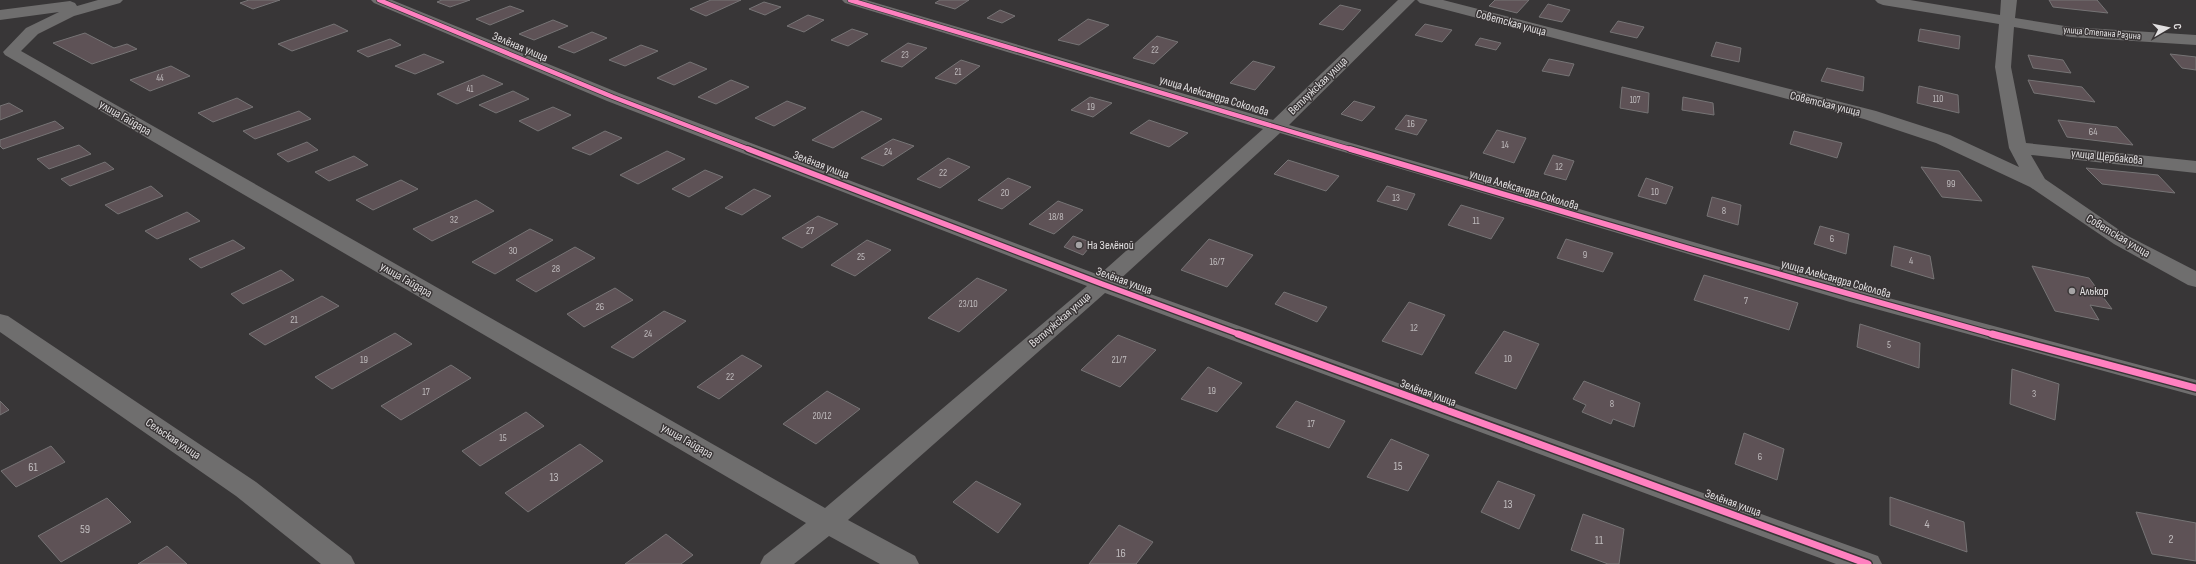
<svg xmlns="http://www.w3.org/2000/svg" width="2196" height="564" font-family="'Sofia Sans Condensed',sans-serif">
  <rect width="100%" height="100%" fill="#383637"/>
  <!-- building -->
  <path fill="#5e5256" stroke="#767475" d="M249 0H280L253 9 240 3Z
    M442 0H470L450 7 437 2Z
    M711 0H741L706 16 690 9Z
    M940 0H969L955 9 935 3Z
    M1495 0H1529L1517 13 1489 6Z
    M2049 0H2097L2108 13 2053 7Z
    M764 2 781 7 765 15 749 9Z
    M1548 4 1570 10 1562 22 1539 17Z
    M1340 5 1361 10 1343 30 1319 24Z
    M510 6 524 11 490 25 476 19Z
    M1000 10 1015 16 1002 23 987 18Z
    M808 15 824 20 804 32 787 26Z
    M1088 19 1109 25 1079 45 1058 40Z
    M553 20 568 26 534 40 519 34Z
    M1618 21 1644 27 1637 38 1610 32Z
    M334 24 348 31 292 51 278 44Z
    M1425 24 1452 30 1442 42 1415 35Z
    M852 29 868 34 848 46 831 40Z
    M1920 29 1960 36 1959 49 1918 41Z
    M592 32 607 38 574 53 558 47Z
    M85 33 114 48 127 44 137 49 92 64 53 43Z
    M1157 36 1178 42 1154 64 1133 58Z
    M1480 38 1501 43 1496 50 1475 45Z
    M390 39 401 45 368 57 357 51Z
    M1716 42 1741 48 1739 62 1711 56Z
    M908 43 927 48 902 67 881 61Z
    M641 45 658 51 625 66 609 60Z
    M424 54 444 62 415 74 395 66Z
    M2170 54 2196 57V70L2182 68Z
    M2028 55 2063 60 2071 73 2033 68Z
    M1549 59 1574 64 1569 76 1542 71Z
    M961 60 980 66 956 84 935 78Z
    M1253 61 1275 67 1255 90 1230 83Z
    M690 62 707 69 674 85 657 78Z
    M171 66 190 76 150 91 130 80Z
    M1827 68 1864 77 1863 91 1821 81Z
    M483 75 503 84 457 104 437 94Z
    M731 80 749 87 716 104 698 97Z
    M2028 80 2082 87 2095 102 2034 93Z
    M1919 86 1958 95 1959 113 1917 103Z
    M1622 87 1649 93 1648 113 1620 108Z
    M513 91 529 99 496 113 479 105Z
    M1090 97 1112 103 1093 117 1071 110Z
    M1683 97 1713 103 1714 115 1682 110Z
    M237 98 253 107 213 122 198 113Z
    M787 101 806 108 774 126 755 118Z
    M1354 101 1375 107 1362 121 1341 114Z
    M9 103 23 111 0 120V106Z
    M553 107 571 115 538 131 519 121Z
    M299 111 311 119 255 139 243 131Z
    M862 111 882 119 833 148 812 140Z
    M1406 115 1427 120 1417 135 1395 129Z
    M1149 120 1188 133 1169 147 1130 133Z
    M2058 120 2117 127 2133 145 2067 137Z
    M55 121 64 128 3 149 0 146V140Z
    M1497 130 1526 138 1514 163 1483 153Z
    M605 131 622 138 590 155 572 148Z
    M1794 131 1842 143 1837 158 1790 144Z
    M893 139 914 146 883 166 861 158Z
    M307 142 318 150 288 162 277 154Z
    M79 145 91 154 49 169 37 159Z
    M667 151 685 159 638 184 620 175Z
    M1553 155 1574 161 1566 180 1544 174Z
    M354 156 368 165 329 181 315 172Z
    M948 158 970 167 940 188 917 179Z
    M1288 160 1339 176 1326 191 1274 174Z
    M105 162 114 169 70 186 61 179Z
    M1921 167 1959 171 1982 201 1942 197Z
    M2086 168 2158 175 2175 193 2102 184Z
    M705 170 723 177 689 197 672 189Z
    M1008 178 1031 187 1002 209 978 200Z
    M1646 178 1673 187 1666 204 1638 196Z
    M401 180 418 189 373 210 356 200Z
    M151 186 163 196 118 214 105 205Z
    M1387 186 1415 194 1407 210 1377 201Z
    M754 189 771 196 742 215 725 208Z
    M1712 197 1741 205 1738 225 1707 216Z
    M476 200 494 211 432 241 413 229Z
    M1058 201 1083 210 1054 234 1029 224Z
    M1461 205 1504 218 1491 239 1448 225Z
    M187 212 200 221 157 239 145 231Z
    M818 216 838 224 802 248 782 238Z
    M1820 226 1849 234 1846 254 1814 244Z
    M530 229 553 240 495 274 472 262Z
    M1073 236 1093 243 1083 255 1064 247Z
    M1209 239 1253 255 1227 287 1181 270Z
    M1566 239 1613 253 1603 272 1557 258Z
    M233 240 245 248 201 268 189 259Z
    M867 240 891 250 855 276 831 265Z
    M1894 246 1930 256 1934 279 1891 266Z
    M575 247 595 258 536 292 516 280Z
    M2032 266 2089 278 2112 309 2090 305 2099 320 2055 311Z
    M281 270 294 280 243 304 231 294Z
    M1704 275 1798 303 1789 330 1694 300Z
    M977 278 1007 290 959 332 928 318Z
    M615 288 633 300 584 327 567 314Z
    M1284 292 1327 307 1317 322 1275 304Z
    M322 296 339 306 265 345 249 334Z
    M1409 302 1445 315 1422 355 1382 341Z
    M664 311 686 321 633 358 611 347Z
    M1860 324 1920 343 1919 368 1857 347Z
    M1504 331 1539 344 1516 389 1475 373Z
    M395 333 412 344 332 389 315 377Z
    M1118 335 1156 350 1120 387 1081 370Z
    M742 355 762 366 719 399 697 387Z
    M451 365 471 378 401 420 381 406Z
    M1208 367 1242 383 1217 412 1181 399Z
    M2012 369 2059 384 2055 420 2010 404Z
    M1584 381 1640 403 1634 427 1613 419 1611 424 1582 412 1586 405 1573 399Z
    M827 391 860 409 816 444 783 424Z
    M0 401 9 410 0 415Z
    M1296 401 1345 421 1329 448 1276 427Z
    M526 412 544 426 480 466 462 451Z
    M1744 433 1784 449 1777 480 1735 464Z
    M1391 439 1429 455 1408 491 1367 477Z
    M580 444 603 461 528 512 505 493Z
    M51 446 65 462 16 487 1 471Z
    M976 481 1021 504 998 533 953 502Z
    M1498 481 1535 495 1519 529 1481 512Z
    M1890 497 1964 522 1967 552 1890 525Z
    M107 498 131 522 61 562 38 536Z
    M2136 512 2196 523V561L2152 554Z
    M1583 514 1624 529 1619 564H1608L1571 550Z
    M1119 525 1153 542 1136 564H1089Z
    M666 534 693 555 681 564H625Z
    M167 546 187 564H138Z"/>
  <g fill="none" stroke-linecap="round" stroke-linejoin="round">
    <!-- minor -->
    <path fill="#6f6e6e" fill-rule="evenodd" d="M98 0H123L120 3 74 16 38 34 21 51 825 508 1087 286 607 101 374 3 371 0H392L619 93 1099 275 1263 129 845 3 842 0H866L1273 120 1398 0H1415L1289 125 1866 292 2196 380V396L1850 302 1280 133 1117 282 1878 556 1882 564H1836L1105 293 848 520 915 556 919 564H880L829 536 794 564H760L764 556 806 523 5 55 3 52 26 28 59 12 0 20V10L70 1 75 3 77 6Z
      M1417 0H1443L1876 111 1950 135 2019 167 2009 148 1995 67 1999 24 1883 5 1878 3 1875 0H1910L2000 15 2001 0H2017L2015 18 2071 27 2196 35V45L2071 37 2014 27 2011 67 2026 143 2196 161V173L2031 155 2045 179 2128 236 2196 271V287L2188 285 2114 244 2030 187 1936 143 1864 119 1420 3Z
      M0 314 8 316 256 482 351 556 355 564H321L236 496 0 332Z"/>
    <!-- cycleway-far2 casing -->
    <g stroke="#393536" stroke-width="6">
      <path id="cycleway-far2" d="M379 0 613 97 751 150
        M850 0 1353 150"/>
    </g>
    <!-- cycleway-far1 casing -->
    <g stroke="#393536" stroke-width="8">
      <path id="cycleway-far1" d="M748 149 1102 284 1241 335
        M1350 149 1690 249 1995 335"/>
    </g>
    <!-- cycleway casing -->
    <g stroke="#393536" stroke-width="10">
      <path id="cycleway" d="M1238 334 1868 564
        M1992 334 2196 388"/>
    </g>
    <!-- cycleway-far2 -->
    <use href="#cycleway-far2" stroke="#ff80c0" stroke-width="4.5"/>
    <!-- cycleway-far1 -->
    <use href="#cycleway-far1" stroke="#ff80c0" stroke-width="5.5"/>
    <!-- cycleway -->
    <use href="#cycleway" stroke="#ff80c0" stroke-width="7"/>
  </g>
  <!-- markers -->
  <g fill="#a6a4a5" stroke="#393536" stroke-width="1.5">
    <circle cx="1079" cy="245" r="4"/>
    <circle cx="2072" cy="291" r="4"/>
  </g>
  <g text-anchor="middle" dominant-baseline="central" stroke-width="3" stroke-linejoin="round" paint-order="stroke">
    <!-- far-number labels -->
    <g font-size="9" fill="#c0bcbe">
      <text x="1155" y="50">22</text>
      <text x="905" y="55">23</text>
      <text x="958" y="72">21</text>
      <text x="160" y="78">44</text>
      <text x="470" y="89">41</text>
      <text x="1938" y="99">110</text>
      <text x="1635" y="100">107</text>
    </g>
    <!-- far-street labels -->
    <g font-size="10" fill="#e1dfe0" stroke="#393536">
      <text transform="translate(2102 33) rotate(5)">улица Степана Разина</text>
    </g>
    <!-- number labels -->
    <g font-size="10" fill="#c0bcbe">
      <text x="1091" y="107">19</text>
      <text x="1411" y="124">16</text>
      <text x="2093" y="132">64</text>
      <text x="1505" y="145">14</text>
      <text x="888" y="152">24</text>
      <text x="1559" y="167">12</text>
      <text x="943" y="173">22</text>
      <text x="1951" y="184">99</text>
      <text x="1655" y="192">10</text>
      <text x="1005" y="193">20</text>
      <text x="1396" y="198">13</text>
      <text x="1724" y="211">8</text>
      <text x="1056" y="217">18/8</text>
      <text x="454" y="220">32</text>
      <text x="1476" y="221">11</text>
      <text x="810" y="231">27</text>
      <text x="1832" y="239">6</text>
      <text x="513" y="251">30</text>
      <text x="1585" y="255">9</text>
      <text x="861" y="257">25</text>
      <text x="1911" y="261">4</text>
      <text x="1217" y="262">16/7</text>
      <text x="556" y="269">28</text>
      <text x="1746" y="301">7</text>
      <text x="968" y="304">23/10</text>
      <text x="600" y="307">26</text>
      <text x="294" y="320">21</text>
      <text x="1414" y="328">12</text>
      <text x="648" y="334">24</text>
      <text x="1889" y="345">5</text>
      <text x="1508" y="359">10</text>
      <text x="364" y="360">19</text>
      <text x="1119" y="360">21/7</text>
      <text x="730" y="377">22</text>
      <text x="1212" y="391">19</text>
      <text x="426" y="392">17</text>
      <text x="2034" y="394">3</text>
      <text x="1612" y="404">8</text>
      <text x="822" y="416">20/12</text>
      <text x="1311" y="424">17</text>
      <text x="503" y="438">15</text>
      <text x="1760" y="457">6</text>
    </g>
    <!-- street labels -->
    <g font-size="12" fill="#e1dfe0" stroke="#393536">
      <text transform="translate(1511 23) rotate(15)">Советская улица</text>
      <text transform="translate(520 47) rotate(23)">Зелёная улица</text>
      <text transform="translate(1318 86) rotate(-44)">Ветлужская улица</text>
      <text transform="translate(1214 96) rotate(17)">улица Александра Соколова</text>
      <text transform="translate(1825 104) rotate(14)">Советская улица</text>
      <text transform="translate(125 118) rotate(30)">улица Гайдара</text>
      <text transform="translate(2107 157) rotate(6)">улица Щербакова</text>
      <text transform="translate(821 165) rotate(21)">Зелёная улица</text>
      <text transform="translate(1524 190) rotate(17)">улица Александра Соколова</text>
      <text transform="translate(2118 236) rotate(31)">Советская улица</text>
      <text transform="translate(1836 279) rotate(16)">улица Александра Соколова</text>
      <text transform="translate(406 280) rotate(30)">улица Гайдара</text>
      <text transform="translate(1124 281) rotate(20)">Зелёная улица</text>
      <text transform="translate(1060 320) rotate(-41)">Ветлужская улица</text>
      <text transform="translate(1428 393) rotate(20)">Зелёная улица</text>
      <text transform="translate(173 439) rotate(34)">Сельская улица</text>
      <text transform="translate(687 441) rotate(30)">улица Гайдара</text>
      <text transform="translate(1733 503) rotate(20)">Зелёная улица</text>
    </g>
    <!-- poi labels -->
    <g font-size="12" fill="#e1dfe0" stroke="#393536" text-anchor="start">
      <text x="1087" y="245">На Зелёной</text>
      <text x="2080" y="291">Алькор</text>
    </g>
    <!-- near-number labels -->
    <g font-size="12" fill="#c0bcbe">
      <text x="1398" y="466">15</text>
      <text x="33" y="467">61</text>
      <text x="554" y="477">13</text>
      <text x="1508" y="504">13</text>
      <text x="1927" y="524">4</text>
      <text x="85" y="529">59</text>
      <text x="2171" y="539">2</text>
      <text x="1599" y="540">11</text>
      <text x="1121" y="553">16</text>
    </g>
  </g>
  <!-- north arrow -->
  <g transform="translate(2168 28) rotate(81)" stroke="#393536" stroke-width="3" paint-order="stroke">
  <path d="M0-3L7 15L0 10L-7 15Z" fill="#e1dfe0"/>
  <text y="-6" font-size="11" font-weight="bold" text-anchor="middle" fill="#e1dfe0">С</text>
  </g>
</svg>
